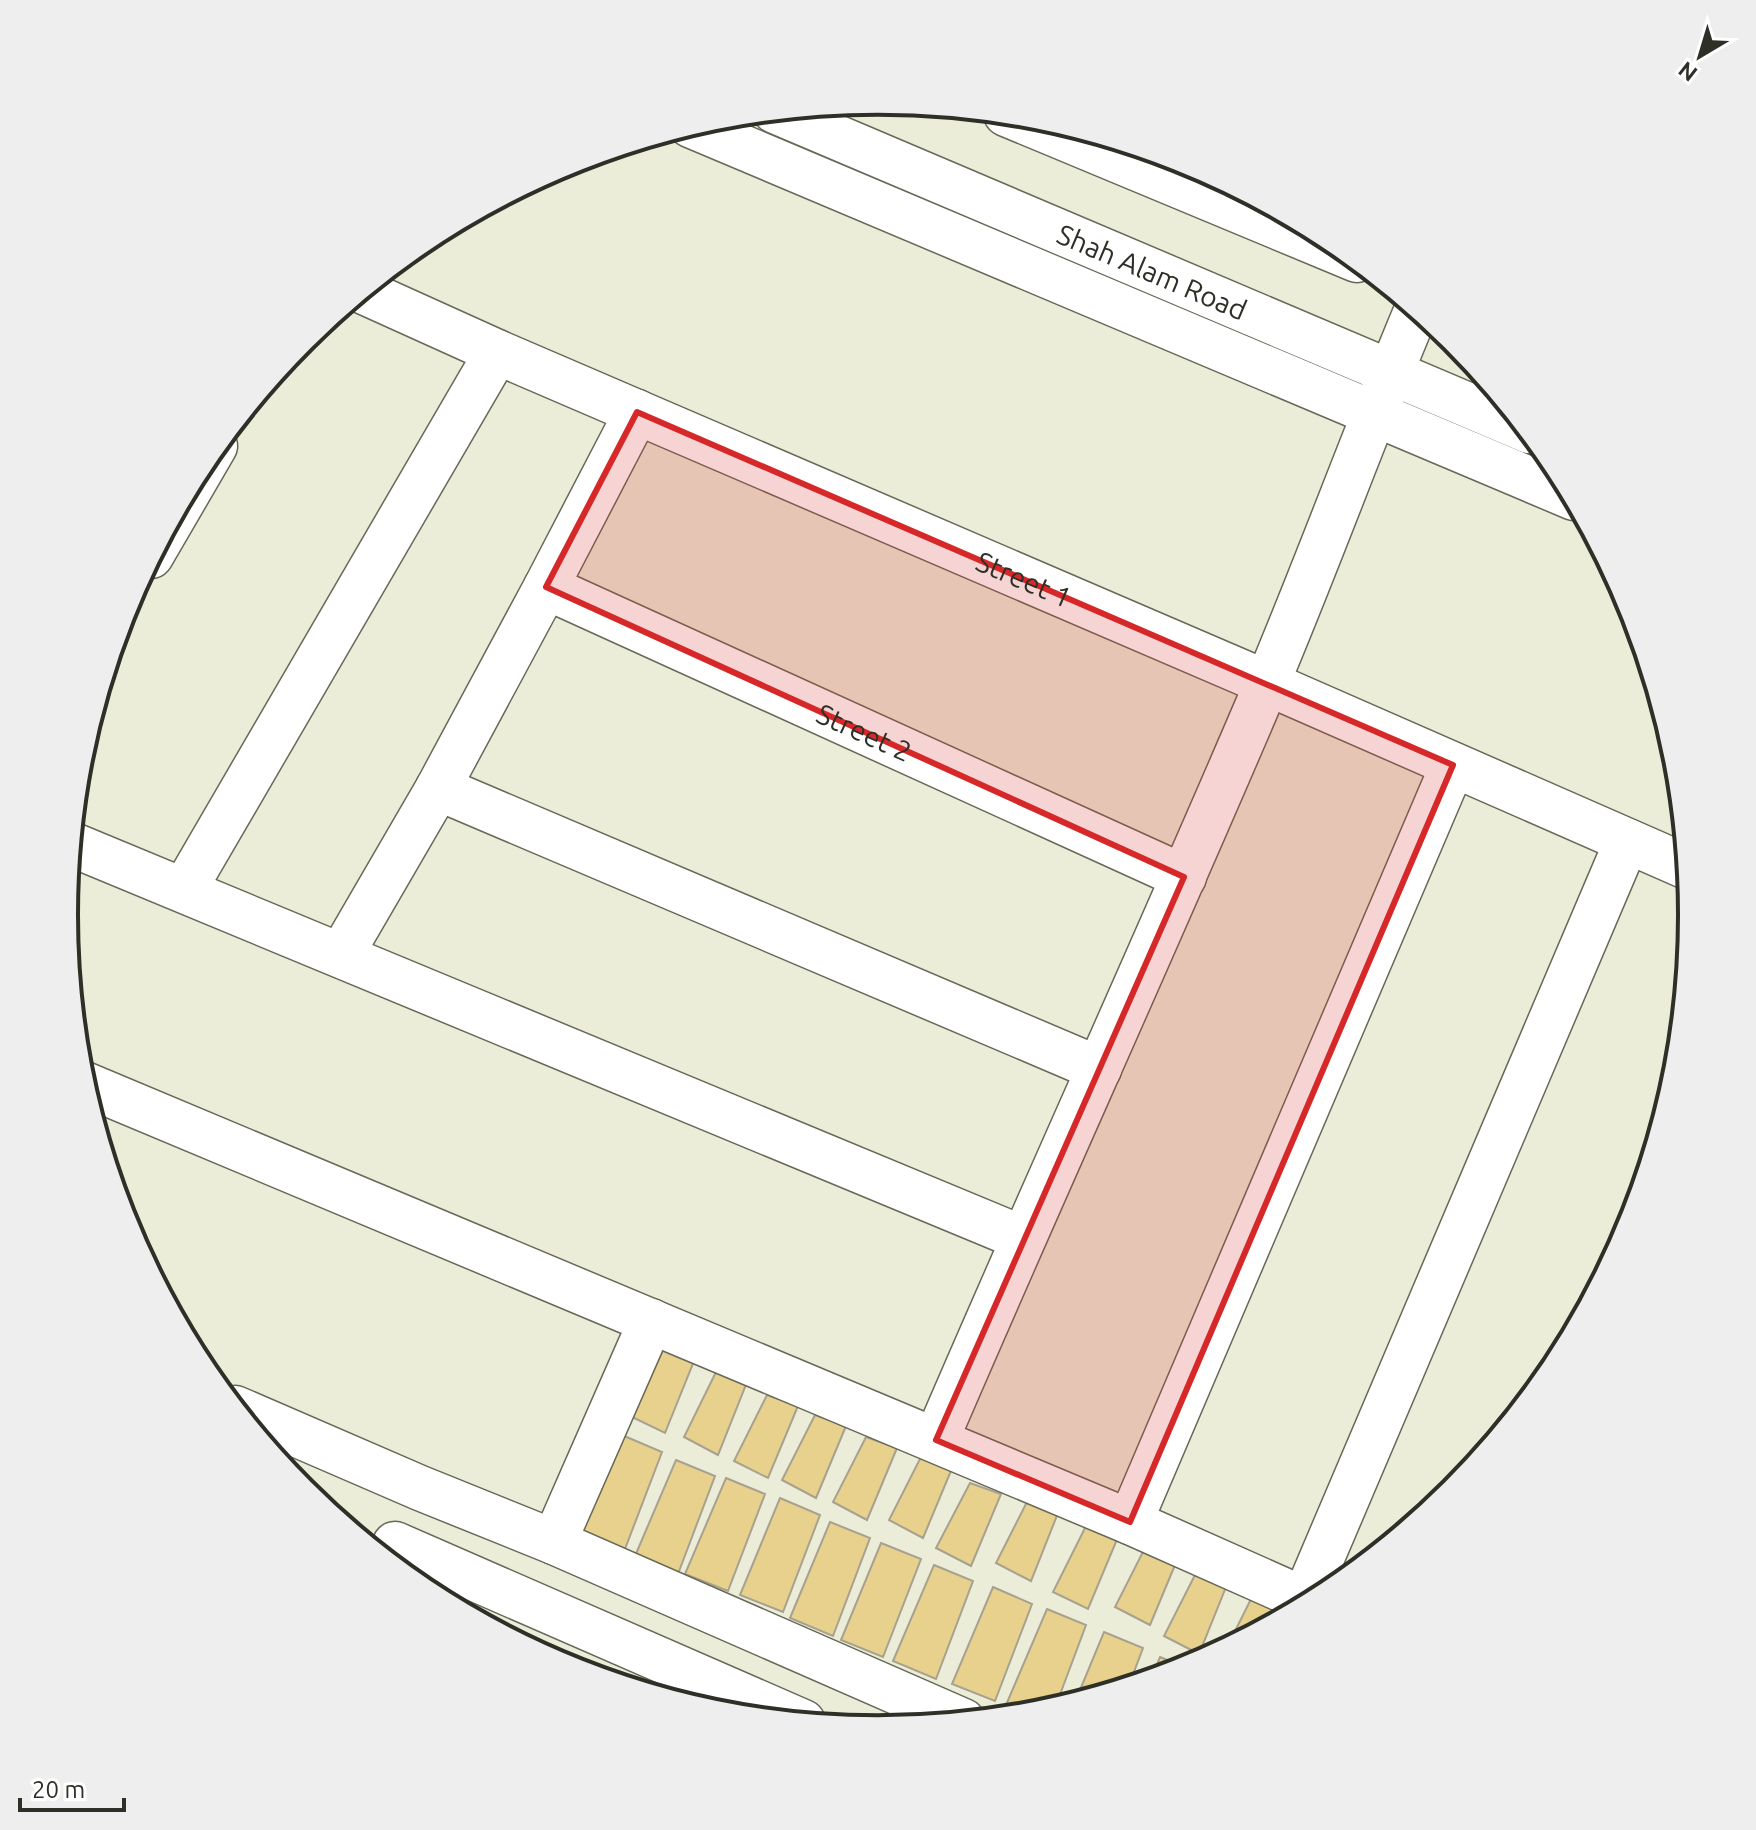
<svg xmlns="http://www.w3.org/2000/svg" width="1756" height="1830" font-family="Ubuntu,sans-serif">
  <rect width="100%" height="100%" fill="#ecedd9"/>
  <!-- building -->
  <path fill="#e7d18c" stroke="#a7a18f" stroke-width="2" d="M663 1350 694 1361 665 1433 630 1416Z
    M716 1372 747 1382 718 1455 684 1437Z
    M767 1395 798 1406 768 1478 734 1461Z
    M815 1415 846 1426 816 1498 782 1480Z
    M622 1435 662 1452 625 1549 582 1532Z
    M866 1437 897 1448 867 1520 833 1502Z
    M922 1455 953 1466 923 1538 889 1520Z
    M676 1460 715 1476 678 1574 635 1556Z
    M726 1478 765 1494 728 1591 685 1574Z
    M970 1483 1001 1494 971 1566 936 1548Z
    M780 1498 820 1515 783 1612 740 1595Z
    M1029 1498 1060 1508 1031 1581 996 1563Z
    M830 1522 870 1538 833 1636 790 1618Z
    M1086 1526 1118 1537 1088 1609 1053 1592Z
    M1148 1542 1180 1553 1150 1625 1115 1607Z
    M881 1543 921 1559 883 1657 841 1640Z
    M934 1565 973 1581 936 1679 893 1661Z
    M1197 1571 1228 1582 1199 1654 1164 1636Z
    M993 1587 1032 1604 995 1701 952 1684Z
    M1254 1593 1285 1603 1279 1619 1227 1647Z
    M1047 1609 1086 1625 1055 1708 1029 1714 1006 1705Z
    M1104 1632 1143 1648 1129 1685 1075 1702Z
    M1160 1657 1187 1668 1151 1679Z"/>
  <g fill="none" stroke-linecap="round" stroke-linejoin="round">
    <!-- minor casing -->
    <g stroke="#676857" stroke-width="47">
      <g id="minor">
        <path id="s1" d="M775 111 1529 431"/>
        <path d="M1006 114 1357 260"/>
        <path d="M690 125 1574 498"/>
        <path id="s2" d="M362 291 497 352 1267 683 1687 867"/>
        <path d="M151 556 215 446"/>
        <path id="s3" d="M546 587 1184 877"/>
        <path d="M438 788 1099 1069"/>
        <path d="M71 844 1022 1238"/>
        <path d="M184 890 497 352"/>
        <path d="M341 955 438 788 546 587 637 412"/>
        <path d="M82 1083 1130 1522 1310 1602"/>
        <path d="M235 1408 420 1488 554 1542 963 1721"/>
        <path d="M936 1440C1044 1188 1158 940 1265 688 1318 563 1364 435 1417 309"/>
        <path d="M1130 1522 1453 765"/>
        <path d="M554 1542 651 1321"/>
        <path d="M395 1544 803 1722"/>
        <path d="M1304 1600 1627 841"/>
      </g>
    </g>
    <!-- minor -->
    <use href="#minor" stroke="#fff" stroke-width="44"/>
  </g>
  <!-- marked area -->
  <path fill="#d62828" fill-opacity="0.2" stroke="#d62828" stroke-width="6" stroke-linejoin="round" d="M637 412 1453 765 1130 1522 936 1440 1184 877 546 587Z"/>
  <g text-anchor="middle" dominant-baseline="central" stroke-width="6" stroke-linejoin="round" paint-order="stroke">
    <!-- street labels -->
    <g font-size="28" fill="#2e2f27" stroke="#fff">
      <text stroke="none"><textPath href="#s1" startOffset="410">Shah Alam Road</textPath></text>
      <text stroke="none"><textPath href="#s2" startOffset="722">Street 1</textPath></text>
      <text stroke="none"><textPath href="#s3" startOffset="350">Street 2</textPath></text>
    </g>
  </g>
  <!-- crop -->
  <path d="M0 0H1756V1830H0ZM78 915a800 800 0 1 1 1600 0a800 800 0 1 1-1600 0Z" fill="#eee" fill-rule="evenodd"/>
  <path fill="none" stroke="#2e2f27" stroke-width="4" d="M78 915a800 800 0 1 1 1600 0a800 800 0 1 1-1600 0Z"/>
  <!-- north arrow -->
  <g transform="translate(1700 56) rotate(218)" stroke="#ffffff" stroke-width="6" paint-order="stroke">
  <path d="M0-6L14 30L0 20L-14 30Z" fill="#2e2f27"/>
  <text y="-12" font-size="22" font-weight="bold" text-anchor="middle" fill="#2e2f27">N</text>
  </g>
  <!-- scale -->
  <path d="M20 1798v12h104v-12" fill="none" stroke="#2e2f27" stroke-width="4"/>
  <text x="32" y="1798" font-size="24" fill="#2e2f27" stroke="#ffffff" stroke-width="6" paint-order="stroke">20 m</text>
</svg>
